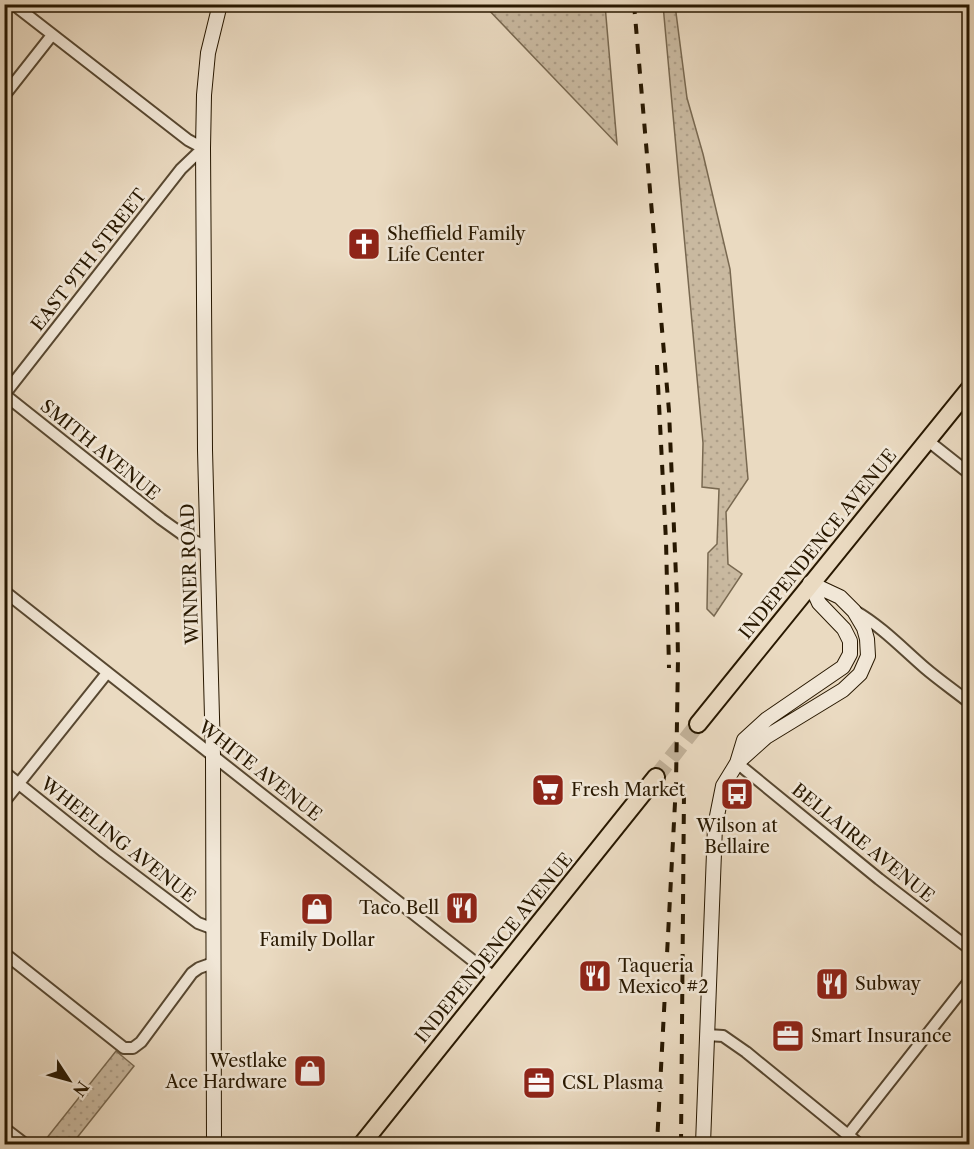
<svg xmlns="http://www.w3.org/2000/svg" width="974" height="1149" font-family="'Libre Caslon Text',serif">
  <defs>
    <pattern id="grass-dots" width="8" height="8" patternUnits="userSpaceOnUse" patternTransform="scale(1.5)"><rect width="8" height="8" fill="#c9b9a0"/><path d="M2 2h.1M6 6h.1" fill="none" stroke="#ad9e88" stroke-width="1.8" stroke-linecap="round"/></pattern>
  </defs>
  <rect width="100%" height="100%" fill="#eadac1"/>
  <filter id="stains"><feTurbulence type="fractalNoise" baseFrequency=".00333" numOctaves="4"/><feColorMatrix values="0 0 0 0 .2 0 0 0 0 .09 0 0 0 0 .02 0 0 0 .5 -.17"/></filter>
  <radialGradient id="worn" r=".72"><stop offset=".6" stop-color="#630" stop-opacity="0"/><stop offset="1" stop-color="#630" stop-opacity=".3"/></radialGradient>
  <!-- grass -->
  <path fill="url(#grass-dots)" stroke="#786850" stroke-width="1.5" d="M484 5H605L617 144Z
    M663 5H675L687 98 703 154 730 269 748 479 726 512 728 564 742 574 714 616 707 609 708 553 717 544 719 489 702 487 703 443Z
    M116 1051 134 1066 72 1144H42Z"/>
  <g fill="none" stroke-linecap="round" stroke-linejoin="round">
    <!-- primary-tunnel -->
    <path stroke="#c3b39b" stroke-width="16" stroke-dasharray="16 8" stroke-linecap="butt" d="M656 777 698 724"/>
    <!-- minor casing -->
    <g stroke="#584831" stroke-width="14">
      <path id="minor" d="M4 96 52 35
        M4 395 181 169 203 148 188 140 13 4
        M5 395 161 519 189 539 207 546
        M927 440 970 474
        M4 591 495 978
        M855 611C881 626 902 648 925 668 939 680 955 691 970 703
        M737 763 879 879 970 949
        M4 772 104 852 198 923 214 929
        M4 802 107 673
        M4 953 124 1048H133L141 1042 192 973 199 968 213 963
        M707 1035 723 1036 746 1052 859 1144
        M4 1128 25 1144
        M848 1135 970 980"/>
    </g>
    <!-- secondary casing -->
    <g stroke="#281801" stroke-width="16">
      <path id="secondary" d="M737 763 766 737 843 690 860 674 868 656 867 639 864 628 854 611 840 597 810 583
        M214 1144 213 755 205 450 203 148 204 95 208 53 220 4
        M703 1144 715 826 723 786 737 763 744 740 767 719 843 667 850 654V641L844 629 819 603 810 583"/>
    </g>
    <!-- primary casing -->
    <g stroke="#281801" stroke-width="20">
      <path id="primary" d="M698 724 970 388
        M362 1144 656 777"/>
    </g>
    <!-- minor -->
    <use href="#minor" stroke="#f1e7d7" stroke-width="10"/>
    <!-- secondary -->
    <use href="#secondary" stroke="#f1e7d7" stroke-width="14"/>
    <!-- primary -->
    <use href="#primary" stroke="#eadac1" stroke-width="16"/>
    <!-- rail -->
    <path stroke="#281801" stroke-width="4" stroke-dasharray="10 10" stroke-linecap="butt" d="M634 4 669 411 677 600 678 659 676 784 657 1144
      M657 365 666 541 669 668
      M681 1144 684 791"/>
  </g>
  <!-- icons -->
  <defs>
    <g id="church-square" transform="scale(1.725)"><rect x="-9" y="-9" width="18" height="18" rx="4" fill="#8f2418" stroke="#f1e7d7"/><path d="M-1.2-6h2.4v3.5h3.3v2.4h-3.3V6h-2.4V-.1h-3.3v-2.4h3.3Z" fill="#fff"/></g>
    <g id="supermarket-square" transform="scale(1.725)"><rect x="-9" y="-9" width="18" height="18" rx="4" fill="#8f2418" stroke="#f1e7d7"/><path d="M-6-5.5h2.5l.6 2H6L4.5 2H-2.5L-4.4-4H-6ZM-1.5 3.2a1.3 1.3 0 1 0 .1 0ZM3 3.2a1.3 1.3 0 1 0 .1 0Z" fill="#fff"/></g>
    <g id="bus-square" transform="scale(1.725)"><rect x="-9" y="-9" width="18" height="18" rx="4" fill="#8f2418" stroke="#f1e7d7"/><path d="M-5-6H5V4H4V6H2V4H-2V6H-4V4H-5ZM-3.5-4V0h7V-4ZM-3.5 1.2v1.5H-2V1.2ZM2 1.2v1.5H3.5V1.2Z" fill="#fff"/></g>
    <g id="restaurant-square" transform="scale(1.725)"><rect x="-9" y="-9" width="18" height="18" rx="4" fill="#8f2418" stroke="#f1e7d7"/><path d="M-5-6h1v4h1v-4h1v4h1v-4h1v5L-1.5 .5V6h-2V.5L-5-1ZM5-6V6H3V1.5H1.5Q1.5-4 5-6Z" fill="#fff"/></g>
    <g id="shop-square" transform="scale(1.725)"><rect x="-9" y="-9" width="18" height="18" rx="4" fill="#8f2418" stroke="#f1e7d7"/><path d="M-5-2.5h2.3a2.7 3.5 0 0 1 5.4 0H5L5.5 6h-11ZM-1.5-2.5h3a1.5 2.3 0 0 0-3 0Z" fill="#fff"/></g>
    <g id="office-square" transform="scale(1.725)"><rect x="-9" y="-9" width="18" height="18" rx="4" fill="#8f2418" stroke="#f1e7d7"/><path d="M-6-3h4V-5.5h4V-3h4V5H-6ZM-1-4.5V-3h2v-1.5ZM-6 0V1H6V0Z" fill="#fff"/></g>
  </defs>
  <g fill-rule="evenodd">
    <use href="#church-square" x="364" y="244"/>
    <use href="#supermarket-square" x="548" y="790"/>
    <use href="#bus-square" x="737" y="794"/>
    <use href="#restaurant-square" x="462" y="908"/>
    <use href="#shop-square" x="317" y="909"/>
    <use href="#restaurant-square" x="595" y="976"/>
    <use href="#restaurant-square" x="832" y="984"/>
    <use href="#office-square" x="788" y="1036"/>
    <use href="#shop-square" x="310" y="1071"/>
    <use href="#office-square" x="539" y="1083"/>
  </g>
  <g text-anchor="middle" dominant-baseline="central" stroke-width="5" stroke-linejoin="round" paint-order="stroke">
    <!-- poi labels -->
    <g font-size="18" fill="#281801" stroke="#f1e7d7" text-anchor="start">
      <text x="387" y="234">Sheffield Family<tspan x="387" dy="21">Life Center</tspan></text>
      <text x="571" y="790">Fresh Market</text>
      <text x="737" y="826" text-anchor="middle">Wilson at<tspan x="737" dy="21">Bellaire</tspan></text>
      <text x="439" y="908" text-anchor="end">Taco Bell</text>
      <text x="317" y="940" text-anchor="middle">Family Dollar</text>
      <text x="618" y="966">Taqueria<tspan x="618" dy="21">Mexico #2</tspan></text>
      <text x="855" y="984">Subway</text>
      <text x="811" y="1036">Smart Insurance</text>
      <text x="287" y="1061" text-anchor="end">Westlake<tspan x="287" dy="21">Ace Hardware</tspan></text>
      <text x="562" y="1083">CSL Plasma</text>
    </g>
    <!-- street labels -->
    <g font-size="18" fill="#281801" stroke="#f1e7d7">
      <text transform="translate(89 260) rotate(-52)">EAST 9TH STREET</text>
      <text transform="translate(100 450) rotate(39)">SMITH AVENUE</text>
      <text transform="translate(818 544) rotate(-51)">INDEPENDENCE AVENUE</text>
      <text transform="translate(190 574) rotate(-92)">WINNER ROAD</text>
      <text transform="translate(260 771) rotate(38)">WHITE AVENUE</text>
      <text transform="translate(118 840) rotate(38)">WHEELING AVENUE</text>
      <text transform="translate(863 843) rotate(39)">BELLAIRE AVENUE</text>
      <text transform="translate(494 948) rotate(-51)">INDEPENDENCE AVENUE</text>
    </g>
  </g>
  <!-- margin -->
  <rect width="974" height="1149" fill="none" stroke="#eadac1" stroke-width="24"/>
  <rect x="6" y="6" width="962" height="1137" fill="none" stroke="#281801" stroke-width="3"/>
  <rect x="12" y="12" width="950" height="1125" fill="none" stroke="#281801" stroke-width="1.5"/>
  <!-- north arrow -->
  <g transform="translate(69 1080) rotate(126)" stroke="#f1e7d7" stroke-width="4.5" paint-order="stroke">
  <path d="M0-4.5L10 22L0 15L-10 22Z" fill="#281801"/>
  <text y="-9" font-size="16" font-weight="bold" text-anchor="middle" fill="#281801">N</text>
  </g>
  <rect width="100%" height="100%" filter="url(#stains)"/>
  <rect width="100%" height="100%" fill="url(#worn)"/>
</svg>
